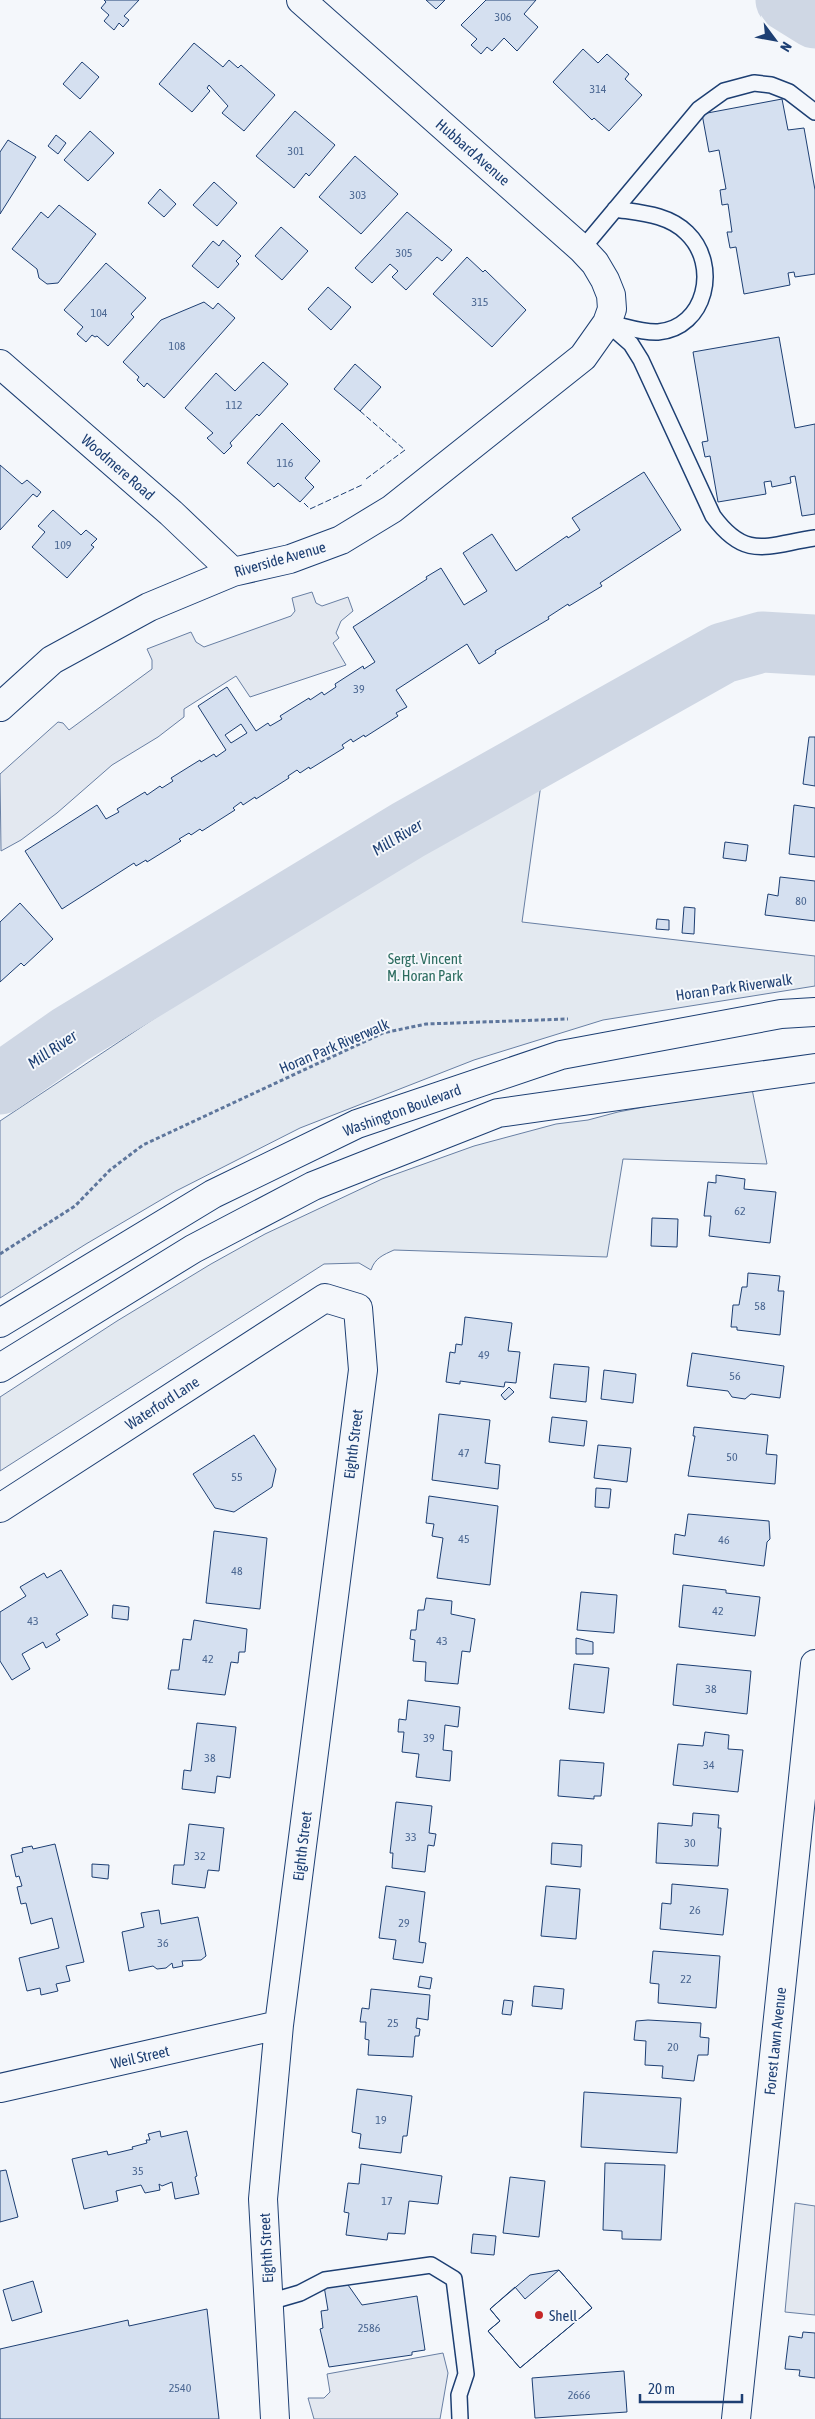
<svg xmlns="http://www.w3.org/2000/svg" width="815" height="2419" font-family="'Asap Condensed',sans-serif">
  <rect width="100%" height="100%" fill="#f4f7fb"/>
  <!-- green -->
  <path fill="#e3e9f0" stroke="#687fa3" d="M541 784 522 922 815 956V986L603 1020 474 1060 300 1128 176 1191 86 1244 0 1298V1121L352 887Z
    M752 1089 767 1164 623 1159 607 1257 394 1250C383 1255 375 1258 371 1270L359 1263 324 1264 0 1471V1397L117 1321 211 1264 265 1234 382 1179 474 1146 556 1124 588 1120 618 1112 717 1093Z"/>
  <!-- parking -->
  <path fill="#e3e8f0" stroke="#687fa3" d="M312 592 316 603 322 606 348 597 353 611 341 621 336 633 339 638 333 643 346 665 250 697 236 676 184 709V717L158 737 112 765 57 813 21 840 1 851 0 774 58 722 63 723 69 730 152 669V660L147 649 191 632 196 642 204 647 291 616 295 611 292 598Z
    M795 2203 815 2206V2315L785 2312Z
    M443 2353 448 2373 440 2419H314L308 2398H324L330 2392 327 2374Z"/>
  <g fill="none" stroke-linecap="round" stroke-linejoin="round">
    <!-- river -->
    <path stroke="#cfd7e4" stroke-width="61" d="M786 0 815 18
      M0 1084 70 1035 408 830 723 653 762 642 815 645"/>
  </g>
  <!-- building -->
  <path fill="#d5e0f0" stroke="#1d3f73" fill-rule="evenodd" d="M104 0H139L124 16 129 20 123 27 119 23 114 30 104 21 109 15 101 8 106 2Z
    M426 0H445L436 9Z
    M486 0H536L524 14 538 27 517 51 504 38 492 51 487 47 481 54 471 45 477 39 461 25Z
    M194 43 223 67 229 60 238 68 241 65 275 95 244 131 222 113 228 106 209 85 207 88 210 91 192 112 159 84Z
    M583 49 598 63 607 54 629 74 625 79 642 95 609 131 594 118 592 120 553 82Z
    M82 62 99 77 80 99 63 84Z
    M782 99 788 130 804 128 815 190V274L795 277 794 272 788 273 790 285 744 294 736 247 730 248 727 232H732L728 204 722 205 720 190 726 189 719 150 709 152 702 114Z
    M295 111 335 145 309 176 306 173 294 188 256 156Z
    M90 131 114 153 88 181 64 160Z
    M56 135 66 143 58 154 48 146Z
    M8 140 36 157 0 214V152Z
    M355 156 398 194 361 234 319 197Z
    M214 182 237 203 217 226 193 205Z
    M160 189 176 204 164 217 148 203Z
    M59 205 96 234 58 283 47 284 39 278 37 269 12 249 41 212 48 218Z
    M407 212 452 250 442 261 437 257 406 290 392 277 398 271 390 264 372 283 355 268Z
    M281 227 308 251 282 280 255 256Z
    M223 240 241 256 236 261 239 264 218 288 192 266 213 241 219 246Z
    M467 257 483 272 485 270 526 310 492 347 433 294Z
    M106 263 146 298 131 314 134 317 108 346 97 336 95 337 92 335 86 342 77 334 83 327 64 310Z
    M328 287 351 307 331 330 308 309Z
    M204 302 213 309 218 303 235 318 164 398 147 383 144 387 137 380 139 377 123 362 161 320Z
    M779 337 795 428 815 424V514L802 516 795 476 790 477 791 483 772 487 771 481 764 482 766 494 718 502 710 456 705 457 702 442 708 441 693 352Z
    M263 362 288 384 259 416 257 414 230 443 232 446 224 454 207 438 213 433 185 408 216 373 235 391Z
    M355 364 381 387 360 411 334 389Z
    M282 423 320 461 305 478 314 487 300 502 278 483 274 487 247 463Z
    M0 465 22 484 27 480 41 492 37 497 33 494 0 530Z
    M644 472 681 530 600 583 602 586 569 606 568 604 548 617 549 619 495 651 496 653 479 664 467 644 396 690 407 707 396 713 398 716 365 737 364 735 353 742 351 739 342 745 344 748 310 769 309 767 300 773 297 770 288 776 289 778 256 799 255 797 243 805 241 802 233 808 235 810 202 831 200 829 191 835 189 833 179 839 181 841 147 862 146 860 136 866 134 863 62 909 25 851 97 805 106 819 119 812 117 809 145 792 147 795 160 786 162 788 173 781 171 778 200 760 201 762 214 754 216 757 226 750 198 706 227 687 256 731 268 723 270 726 282 719 280 716 309 698 310 700 322 692 324 695 336 687 335 684 363 666 364 669 375 662 353 627 427 579 426 577 441 568 464 605 487 591 463 553 492 534 516 571 567 536 568 538 580 530 572 518ZM241 724 247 733 231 743 225 735Z
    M53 510 81 535 86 530 97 539 91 545 94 547 67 578 32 547 45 532 38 526Z
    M809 737H815V786L803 784Z
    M794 805 815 808V857L789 854Z
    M725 842 748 845 746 861 723 858Z
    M780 877 815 881V921L765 915 768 894 778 896Z
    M20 903 53 939 24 966 21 963 0 982V922Z
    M684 907 695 908 694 934 682 933Z
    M657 919 669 920V930L656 929Z
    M716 1175 745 1179 744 1189 776 1192 770 1243 709 1236 711 1216H704L708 1182 716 1183Z
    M652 1218 678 1219 677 1247 651 1246Z
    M748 1273 780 1276 778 1291H784L780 1335 737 1330V1327H731L733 1305H739L742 1287H747Z
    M465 1317 512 1323 508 1351 520 1352 516 1383 505 1382 504 1387 460 1381V1384L446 1382 450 1352 455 1353 456 1344 462 1345Z
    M692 1353 784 1366 780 1398 751 1394 745 1399 732 1397 728 1391 687 1386Z
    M554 1364 589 1367 586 1402 550 1398Z
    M604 1370 636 1374 633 1403 601 1399Z
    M509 1387 514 1392 505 1400 501 1395Z
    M439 1414 490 1420 485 1463 500 1465 498 1489 432 1480Z
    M552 1417 587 1421 584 1446 549 1442Z
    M694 1427 768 1435 766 1454 777 1455 775 1484 688 1476 695 1436H693Z
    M254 1435 276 1469 272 1487 234 1512 215 1508 193 1474Z
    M598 1445 631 1448 627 1482 594 1478Z
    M596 1488 611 1489 609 1508 595 1507Z
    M429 1496 498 1506 490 1585 437 1578 443 1538 432 1536 434 1524 426 1523Z
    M688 1514 769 1521 770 1539 767 1542 764 1566 673 1554 675 1534 685 1536Z
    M214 1531 267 1538 260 1609 206 1603Z
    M61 1570 88 1615 56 1634 60 1640 46 1648 43 1642 22 1654 30 1669 12 1680 0 1661V1612L26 1596 20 1587 44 1573 47 1578Z
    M683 1585 726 1590V1593L760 1597 755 1636 679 1627Z
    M581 1592 617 1595 614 1633 577 1630Z
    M426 1598 452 1601 451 1614 475 1619 470 1652 462 1651 458 1684 425 1681 426 1662 413 1661 415 1640 410 1639 411 1630H416L418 1610H424Z
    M113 1605 129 1607 128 1620 112 1618Z
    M194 1620 247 1629 245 1652H239L238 1663 231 1662 225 1695 168 1689 171 1670H179L183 1639 191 1640Z
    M576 1638 593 1642V1654H576Z
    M574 1664 609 1668 604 1713 569 1709Z
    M677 1664 751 1671 747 1714 673 1705Z
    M408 1700 460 1707 458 1727 445 1725 443 1750 452 1751 450 1781 416 1777 419 1754 402 1752 404 1732H398L399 1719 406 1720Z
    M197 1723 236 1727 230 1778 217 1776 215 1793 182 1789 184 1770 191 1771Z
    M705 1732 729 1735 728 1749 743 1750 738 1792 673 1785 678 1744 703 1746Z
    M560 1760 604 1763 601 1796H594V1799L558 1796Z
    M396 1802 432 1806 429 1833 436 1834 434 1846 428 1845 425 1872 392 1868 393 1853H390Z
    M693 1813 719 1815 718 1828H721L718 1866 656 1863 658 1823 692 1826Z
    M189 1824 224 1828 219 1871 208 1870 205 1888 172 1884 174 1865H184Z
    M552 1843 582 1845 581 1867 551 1864Z
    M55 1844 84 1962 66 1966 70 1981 56 1984 58 1991 41 1995 40 1988 27 1991 19 1958 59 1948 52 1918 31 1924 26 1903 21 1904 17 1887 22 1886 19 1876 16 1877 11 1855 23 1852 22 1848 32 1846 33 1849Z
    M92 1864 109 1865 108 1879 92 1877Z
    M672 1884 728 1889 723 1935 660 1929 662 1903 671 1904Z
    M386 1886 425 1892 419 1942 426 1943 423 1963 393 1959 396 1940 379 1938Z
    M546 1886 580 1889 576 1939 541 1936Z
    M159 1910 161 1924 198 1917 206 1956 201 1960 182 1961 183 1966 173 1968 172 1963 166 1968 157 1969 153 1966 129 1971 122 1932 144 1927 141 1913Z
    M653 1951 720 1956 716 2008 658 2003 659 1984 650 1983Z
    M420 1976 432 1978 430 1989 418 1987Z
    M534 1986 564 1989 562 2009 532 2006Z
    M371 1989 430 1995 428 2020 417 2018 416 2028 420 2029 419 2036H415L413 2057 368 2055 369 2040 365 2039 366 2022H360L362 2008 369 2009Z
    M504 2000 513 2001 511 2015 502 2014Z
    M648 2020 701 2023 700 2037 709 2038 708 2055H698L694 2081 662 2078 663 2066 645 2065 646 2041 634 2040 636 2021Z
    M357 2089 412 2096 407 2136H403L401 2153 359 2148 361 2134 352 2132Z
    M584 2092 681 2098 677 2153 581 2147Z
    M160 2131 161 2137 187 2131 197 2176 195 2177 199 2194 175 2199 172 2182 162 2186 159 2184 160 2190 145 2193 141 2185 116 2191 118 2201 84 2209 72 2159 107 2151 108 2155 133 2149 132 2147 147 2143 146 2140H150L148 2134Z
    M605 2163 665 2165 661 2240 622 2239V2231L603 2230Z
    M361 2164 442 2176 438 2204 409 2201 405 2234 388 2233 387 2240 346 2235 349 2213 344 2212 348 2183 359 2184Z
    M6 2170 18 2217 0 2222V2171Z
    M510 2177 545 2181 539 2237 503 2233Z
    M473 2234 496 2236 494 2255 471 2253Z
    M559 2270 592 2308 520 2368 488 2331 500 2321 490 2309 515 2287 525 2299Z
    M559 2270 592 2308 520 2368 488 2331 500 2321 490 2309 530 2275Z
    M33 2281 42 2312 12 2321 3 2290Z
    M346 2282 362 2305 417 2296 425 2350 412 2352V2355L329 2367 320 2329 323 2328 321 2311 328 2310 324 2286Z
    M207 2309 219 2419H0V2349L128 2320 129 2326Z
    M803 2332 815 2333V2378L799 2376 800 2370 785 2369 789 2336 802 2338Z
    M624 2371 627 2412 535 2418 532 2378Z"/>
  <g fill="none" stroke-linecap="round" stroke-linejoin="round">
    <!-- service casing -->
    <g stroke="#1d3f73" stroke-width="18">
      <path id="service" d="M582 249 699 109 724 91 754 83 771 85 789 92 815 112
        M607 323 631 344 641 360 713 516C746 561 767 545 815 538
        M609 323C624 326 643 333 658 332 706 328 720 265 687 233 668 214 640 213 615 209
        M269 2302 300 2293 325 2280 431 2265 454 2279 466 2374 459 2395 460 2419"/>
    </g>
    <!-- minor casing -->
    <g stroke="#1d3f73" stroke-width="30">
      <path id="minor" d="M0 364 171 513 233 572
        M0 707 52 660 149 607 233 572 290 559 341 540 392 509 583 357 607 323 612 309 611 295 605 280 595 263 582 249 301 0
        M0 1508 325 1298 358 1308 363 1370 279 2025 263 2199 275 2419
        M0 2088 279 2025
        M736 2419 815 1664"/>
    </g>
    <!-- primary casing -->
    <g stroke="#1d3f73" stroke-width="30">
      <path id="primary" d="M0 1323 213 1194 357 1124 561 1055 781 1014 815 1012
        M0 1368 193 1249 313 1186 498 1113 815 1068"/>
    </g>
    <!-- path -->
    <path stroke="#5e769c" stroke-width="3" stroke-dasharray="4 2.5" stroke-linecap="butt" d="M0 1254 75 1206 110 1170 143 1145 383 1033 426 1024 568 1019"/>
    <!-- service -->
    <use href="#service" stroke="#f4f7fb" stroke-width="15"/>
    <!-- minor -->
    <use href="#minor" stroke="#f4f7fb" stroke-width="28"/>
    <!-- primary -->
    <use href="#primary" stroke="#f4f7fb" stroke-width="28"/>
    <!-- fence -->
    <path stroke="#1d3f73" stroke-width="1" stroke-dasharray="6 2.5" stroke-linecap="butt" d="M360 411 405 450 366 479
      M304 503 310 509 364 484"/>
  </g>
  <!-- markers -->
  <circle fill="#c62828" stroke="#f4f7fb" stroke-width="2" cx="539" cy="2315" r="5"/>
  <g text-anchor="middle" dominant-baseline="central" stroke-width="4" stroke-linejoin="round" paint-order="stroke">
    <!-- number labels -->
    <g font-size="12" fill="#4b6792">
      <text x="503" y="17">306</text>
      <text x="598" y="89">314</text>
      <text x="296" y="151">301</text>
      <text x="358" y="195">303</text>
      <text x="404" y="253">305</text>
      <text x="480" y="302">315</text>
      <text x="99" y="313">104</text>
      <text x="177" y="346">108</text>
      <text x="234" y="405">112</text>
      <text x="285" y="463">116</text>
      <text x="63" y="545">109</text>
      <text x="359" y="689">39</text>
      <text x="801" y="901">80</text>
      <text x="740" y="1211">62</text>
      <text x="760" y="1306">58</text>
      <text x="484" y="1355">49</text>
      <text x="735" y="1376">56</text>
      <text x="464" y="1453">47</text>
      <text x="732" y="1457">50</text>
      <text x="237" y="1477">55</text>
      <text x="464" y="1539">45</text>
      <text x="724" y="1540">46</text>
      <text x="237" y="1571">48</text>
      <text x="718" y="1611">42</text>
      <text x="33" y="1621">43</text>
      <text x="442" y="1641">43</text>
      <text x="208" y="1659">42</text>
      <text x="711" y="1689">38</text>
      <text x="429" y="1738">39</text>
      <text x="210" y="1758">38</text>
      <text x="709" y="1765">34</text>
      <text x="411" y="1837">33</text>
      <text x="690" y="1843">30</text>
      <text x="200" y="1856">32</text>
      <text x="695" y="1910">26</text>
      <text x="404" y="1923">29</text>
      <text x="163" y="1943">36</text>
      <text x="686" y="1979">22</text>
      <text x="393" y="2023">25</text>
      <text x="673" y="2047">20</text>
      <text x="381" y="2120">19</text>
      <text x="138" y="2171">35</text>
      <text x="387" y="2201">17</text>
      <text x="369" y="2328">2586</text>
      <text x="180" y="2388">2540</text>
      <text x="579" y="2395">2666</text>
    </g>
    <!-- street labels -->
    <g font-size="15" fill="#1d3f73" stroke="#f4f7fb">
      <text transform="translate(473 152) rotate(41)">Hubbard Avenue</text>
      <text transform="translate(118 467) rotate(41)">Woodmere Road</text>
      <text transform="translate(280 559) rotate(-16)">Riverside Avenue</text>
      <text transform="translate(734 987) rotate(-8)">Horan Park Riverwalk</text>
      <text transform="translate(334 1046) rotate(-23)">Horan Park Riverwalk</text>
      <text transform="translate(402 1110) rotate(-20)">Washington Boulevard</text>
      <text transform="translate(162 1403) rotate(-33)">Waterford Lane</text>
      <text transform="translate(353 1444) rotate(-83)">Eighth Street</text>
      <text transform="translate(302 1846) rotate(-83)">Eighth Street</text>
      <text transform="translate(775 2041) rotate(-84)">Forest Lawn Avenue</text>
      <text transform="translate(140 2057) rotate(-13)">Weil Street</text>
      <text transform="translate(266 2248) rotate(-93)">Eighth Street</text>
    </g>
    <!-- park labels -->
    <g font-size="15" fill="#2c6c60" stroke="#f4f7fb">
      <text x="425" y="958">Sergt. Vincent<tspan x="425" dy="17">M. Horan Park</tspan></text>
    </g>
    <!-- poi labels -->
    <g font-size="15" fill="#1d3f73" stroke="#f4f7fb" text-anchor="start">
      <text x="549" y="2315">Shell</text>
    </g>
    <!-- water labels -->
    <g font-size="16" font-style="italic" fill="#1d3f73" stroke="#f4f7fb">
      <text transform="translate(397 837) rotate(-31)">Mill River</text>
      <text transform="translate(52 1049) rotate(-34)">Mill River</text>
    </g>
  </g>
  <!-- north arrow -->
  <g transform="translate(775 40) rotate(122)" stroke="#f4f7fb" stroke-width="4" paint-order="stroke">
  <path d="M0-4L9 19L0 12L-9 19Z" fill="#1d3f73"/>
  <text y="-8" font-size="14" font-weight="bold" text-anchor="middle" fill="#1d3f73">N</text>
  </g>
  <!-- scale -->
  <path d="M640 2394v8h102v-8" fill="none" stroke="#1d3f73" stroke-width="2.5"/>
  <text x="648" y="2394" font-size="15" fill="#1d3f73" stroke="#f4f7fb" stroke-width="4" paint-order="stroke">20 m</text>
</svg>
